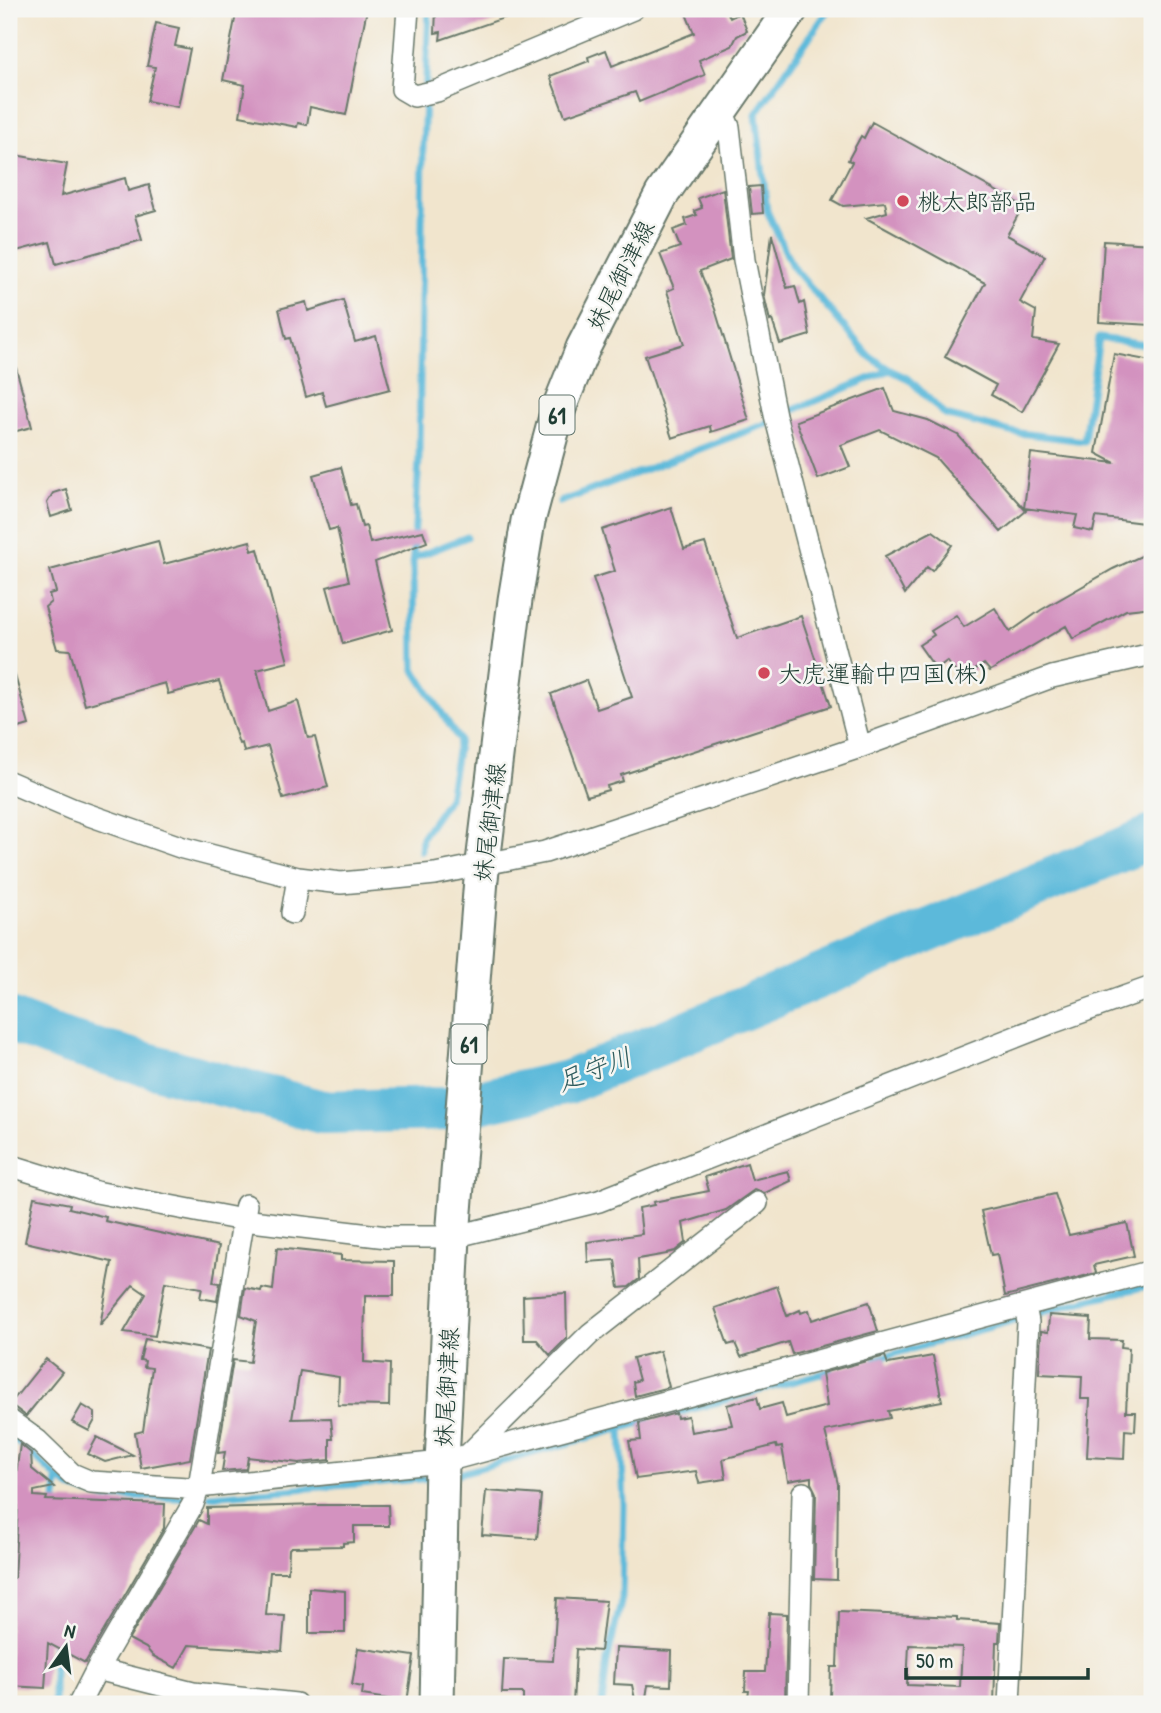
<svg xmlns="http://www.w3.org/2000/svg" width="1161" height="1713" font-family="'Patrick Hand','Klee One',sans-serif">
  <rect width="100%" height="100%" fill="#f6f6f2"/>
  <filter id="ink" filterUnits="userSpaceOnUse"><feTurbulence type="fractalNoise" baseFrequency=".0143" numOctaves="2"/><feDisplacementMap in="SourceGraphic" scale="14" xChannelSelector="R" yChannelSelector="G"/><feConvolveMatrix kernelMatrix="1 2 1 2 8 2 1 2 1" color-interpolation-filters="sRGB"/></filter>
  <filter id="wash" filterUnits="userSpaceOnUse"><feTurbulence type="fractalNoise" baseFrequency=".00686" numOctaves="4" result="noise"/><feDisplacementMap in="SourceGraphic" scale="28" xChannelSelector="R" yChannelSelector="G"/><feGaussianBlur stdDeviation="1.57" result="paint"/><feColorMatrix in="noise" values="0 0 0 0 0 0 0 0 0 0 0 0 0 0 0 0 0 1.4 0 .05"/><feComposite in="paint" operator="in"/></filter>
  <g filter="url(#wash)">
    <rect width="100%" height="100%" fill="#f1e5cd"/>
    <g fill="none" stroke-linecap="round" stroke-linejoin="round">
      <!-- stream -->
      <path stroke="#5cb9da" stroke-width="7" d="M829 9 756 114 767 211 792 266 869 356 890 370 909 379 945 415 1011 432 1084 441 1099 338 1152 346
        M560 502 763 425 791 411 890 370
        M413 558 467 537
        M421 851 422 837 449 798 459 740 414 669 413 558 419 460 423 147 429 9
        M876 1359 1086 1300 1152 1285
        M670 1415 831 1371
        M9 1437 26 1449 57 1478 56 1509
        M451 1476 648 1421
        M57 1478 73 1489 102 1497 188 1498
        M210 1496 432 1478
        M54 1704V1640
        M602 1704 607 1661 622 1598 624 1505 621 1429"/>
      <!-- river -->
      <path stroke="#5cb9da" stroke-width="44" d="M9 1020 66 1042 322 1112 448 1109 568 1082 1152 837"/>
    </g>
    <g id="blocks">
      <!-- building -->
      <path fill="#d392bf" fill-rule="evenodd" d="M237 9H367L346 115 310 107 307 125 298 123 297 127 240 116 245 85 223 80Z
        M436 9H520L521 12 440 40 441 32 435 33Z
        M684 9H726L730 18 740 13 747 31 737 36 732 46 699 60 705 75 639 102 635 92 565 116 550 76 589 61 588 57 606 50 612 66 694 33Z
        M156 23 179 28 175 46 190 49 178 107 147 101 155 67 147 66Z
        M872 122 1023 206 1007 235 1045 256 1020 302 1036 311 1033 340 1059 344 1022 412 991 395 996 385 945 357 985 283 866 218 887 212 885 202 843 206 832 200 852 162 848 160 861 136 864 138Z
        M9 154 67 164 61 196 125 178 128 191 149 185 156 210 135 216 142 240 56 264 50 242 9 253Z
        M761 186 763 213 752 214 749 187Z
        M723 189 731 259 700 271 715 309 749 420 711 432 710 426 672 438 645 356 684 344 667 291 674 288 660 254 680 247 673 230 687 225 685 219 697 215 694 211 702 208 698 198Z
        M772 234 787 288 795 286 800 304 804 302 810 335 780 344 772 320 770 321 764 295Z
        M1104 241 1152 244V325L1099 322Z
        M343 300 355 342 376 336 390 389 326 406 322 392 306 397 290 338 286 339 279 309 306 302 308 311Z
        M1114 354 1152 361V524L1096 517 1093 532 1074 528 1077 515 1024 508 1031 453 1115 463 1096 453Z
        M9 364H15L32 427 9 433Z
        M885 388 894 411 928 420 958 435 1026 511 1001 532 936 458 880 430 841 445 850 467 818 479 796 421Z
        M341 467 351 505 356 504 362 527 366 526 370 543 423 531 427 542 375 562 392 630 343 644 327 587 349 581 337 528 329 530 313 475Z
        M66 489 72 510 51 517 47 503 53 493Z
        M671 507 684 549 705 543 737 638 801 616 831 706 621 775 623 781 607 786 608 790 587 796 551 694 586 680 597 709 632 697 593 578 615 571 602 530Z
        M933 531 952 545 932 571 927 567 905 594 885 556Z
        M158 541 164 564 250 541 252 551 258 549 288 662 257 670 268 711 298 701 308 738 315 737 328 787 283 799 268 746 244 752 242 743 239 744 219 681 168 694 165 683 85 705 70 650 57 649 45 607 51 602 49 594 56 592 50 570Z
        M1152 551V607L1126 610 1073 639 1066 626 990 671 984 664 961 679 947 661 936 669 919 645 934 635 931 631 956 615 964 627 995 608 1010 632 1041 610 1113 569Z
        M14 672 29 725 9 731V673Z
        M747 1163 752 1180 788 1171 791 1181 765 1193 754 1190 726 1210 683 1223 686 1242 675 1251 667 1253V1254L638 1259 639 1279 629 1287 619 1288 615 1260 588 1262 587 1242 642 1234 639 1208 654 1205 653 1202 709 1191 705 1177Z
        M1055 1194 1069 1235 1127 1223 1134 1256 1094 1265 1096 1273 1005 1296 997 1254 991 1255 981 1211Z
        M34 1197 70 1204 69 1208 106 1217 105 1221 219 1246 213 1282 220 1283 217 1301 200 1298 202 1288 165 1282 155 1336 124 1332 146 1294 133 1285 100 1325 112 1262 25 1242Z
        M277 1248 341 1255V1260L394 1261V1296H365L364 1362 390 1364 389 1406 338 1405 339 1377 300 1371 292 1419 331 1418 333 1439H330V1460L299 1463 248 1457 246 1469 222 1471 225 1452 218 1453 233 1360 250 1362 256 1321 241 1315 245 1288 261 1291 262 1288 273 1290Z
        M777 1286 787 1316 800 1310 801 1313 809 1310 812 1320 869 1302 878 1331 792 1354 788 1342 741 1357 735 1343 728 1345 715 1308Z
        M566 1293 567 1338 550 1355 537 1340H524L523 1296Z
        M1049 1315 1091 1318 1090 1339 1122 1340 1121 1347 1129 1348 1126 1412H1136L1135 1431 1125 1430 1124 1459 1087 1457 1090 1399H1081L1082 1376 1039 1374 1041 1331 1048 1332Z
        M145 1339 208 1350 190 1459 141 1468 135 1433 143 1431 152 1368 144 1367 145 1361 140 1360Z
        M660 1351 669 1387 635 1396 633 1382 639 1380 633 1358Z
        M885 1356 888 1364 933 1356 942 1401 888 1411 890 1418 825 1431 838 1484 837 1580 814 1579 816 1493 811 1483V1477L788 1481 782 1447 777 1448 776 1445 723 1459 726 1479 699 1483 696 1471 636 1479 629 1441 641 1440 639 1423 676 1413 677 1418 688 1416 691 1432 732 1425 727 1405 757 1397 760 1409 782 1403 786 1417 827 1406 822 1373Z
        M46 1359 62 1372 26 1416 10 1404Z
        M82 1405 95 1413V1420L89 1431 72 1422Z
        M97 1437 133 1455 105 1462 88 1454Z
        M20 1444 31 1453 32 1469 54 1487 34 1491V1496L47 1497 46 1500 165 1504 164 1528 85 1663 48 1643 45 1688 9 1686V1625L12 1596H9V1578H14L18 1506H12Z
        M486 1491 541 1495 537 1539 482 1535Z
        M320 1505H388L389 1526H354V1542L343 1543V1546L291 1547 289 1549 288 1572H270L266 1615 285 1616 282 1651 189 1645 176 1668 153 1656 146 1648 129 1639 199 1520 207 1524V1508Z
        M309 1588 345 1591V1633H309Z
        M557 1598 606 1601 600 1651 576 1649 573 1704H523V1693H502L504 1659 553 1661Z
        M839 1612 957 1617V1620L1000 1623 999 1642H996L994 1704H844V1699L830 1698 831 1667H837ZM909 1645 962 1647 960 1687 907 1685Z
        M769 1613 787 1614 785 1704H766V1700L748 1698 749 1691H745L746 1672H765Z
        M358 1648 414 1656 407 1702 362 1695 363 1687 352 1685Z
        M616 1648 672 1651 671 1686 648 1685 645 1704H636L632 1685 614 1684Z"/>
    </g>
  </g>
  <g filter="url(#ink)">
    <use href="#blocks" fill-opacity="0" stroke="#68786a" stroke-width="2"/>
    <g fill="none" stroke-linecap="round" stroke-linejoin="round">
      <!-- minor casing -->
      <g stroke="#68786a" stroke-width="24">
        <path id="minor" d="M408 9 402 89 414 96 437 91 633 9
          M721 108 729 127 744 260 775 415 860 747
          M9 782 72 809 183 848 298 878 341 883 396 878 435 874 545 852 860 747 1052 677 1152 654
          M292 913 298 878
          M9 1165 96 1192 243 1220 387 1237H453L599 1201 1051 1023 1152 987
          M9 1420 38 1441 72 1474 91 1482 188 1488 442 1462 1152 1271
          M469 1454 590 1334 757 1203
          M97 1669 193 1693 296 1704
          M79 1704 97 1669 193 1504 199 1486 246 1205
          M798 1704 803 1493
          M1009 1704 1028 1322 1025 1306"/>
      </g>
      <!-- primary casing -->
      <g stroke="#68786a" stroke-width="37">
        <path id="primary" d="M437 1704 442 1462 453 1237 481 879 515 600 528 521 557 413 583 348 662 194 791 9"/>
      </g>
      <!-- minor -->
      <use href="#minor" stroke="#fff" stroke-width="21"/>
      <!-- primary -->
      <use href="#primary" stroke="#fff" stroke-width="33"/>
    </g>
  </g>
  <!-- markers -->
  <g fill="#d1495b" stroke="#f6f6f2" stroke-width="2.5">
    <circle cx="903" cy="201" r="7"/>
    <circle cx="764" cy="673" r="7"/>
  </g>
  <g text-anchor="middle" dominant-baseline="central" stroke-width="5" stroke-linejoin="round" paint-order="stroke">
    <!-- shield labels -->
    <g fill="#f6f6f2" stroke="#60746d" stroke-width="2">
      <rect x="539.5" y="395.5" width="35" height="39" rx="5"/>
      <rect x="451.5" y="1024.5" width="35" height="39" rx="5"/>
    </g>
    <g font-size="23" font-weight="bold" fill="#1f3d34">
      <text x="557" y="415">61</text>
      <text x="469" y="1044">61</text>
    </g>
    <!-- poi labels -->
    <g font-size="24" fill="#1f3d34" stroke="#f6f6f2" text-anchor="start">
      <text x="917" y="201">桃太郎部品</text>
      <text x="778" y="673">大虎運輸中四国(株)</text>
    </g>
    <!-- street labels -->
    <g font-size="24" fill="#1f3d34" stroke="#f6f6f2">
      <text transform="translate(620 275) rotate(-63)">妹尾御津線</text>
      <text transform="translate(489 822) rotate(-83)">妹尾御津線</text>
      <text transform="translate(446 1387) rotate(-87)">妹尾御津線</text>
    </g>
    <!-- water labels -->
    <g font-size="26" font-style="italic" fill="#2e5c5e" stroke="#f6f6f2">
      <text transform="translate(594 1069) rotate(-21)">足守川</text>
    </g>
  </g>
  <!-- margin -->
  <rect width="1161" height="1713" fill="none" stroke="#f6f6f2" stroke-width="35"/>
  <!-- north arrow -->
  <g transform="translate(66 1647) rotate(14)" stroke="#f6f6f2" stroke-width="5" paint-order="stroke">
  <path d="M0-5L12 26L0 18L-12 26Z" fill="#1f3d34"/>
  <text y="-10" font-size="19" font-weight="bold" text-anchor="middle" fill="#1f3d34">N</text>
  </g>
  <!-- scale -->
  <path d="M906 1668v10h182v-10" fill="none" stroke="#1f3d34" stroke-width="3.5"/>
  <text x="916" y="1668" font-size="21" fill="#1f3d34" stroke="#f6f6f2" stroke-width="5" paint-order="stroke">50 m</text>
</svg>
